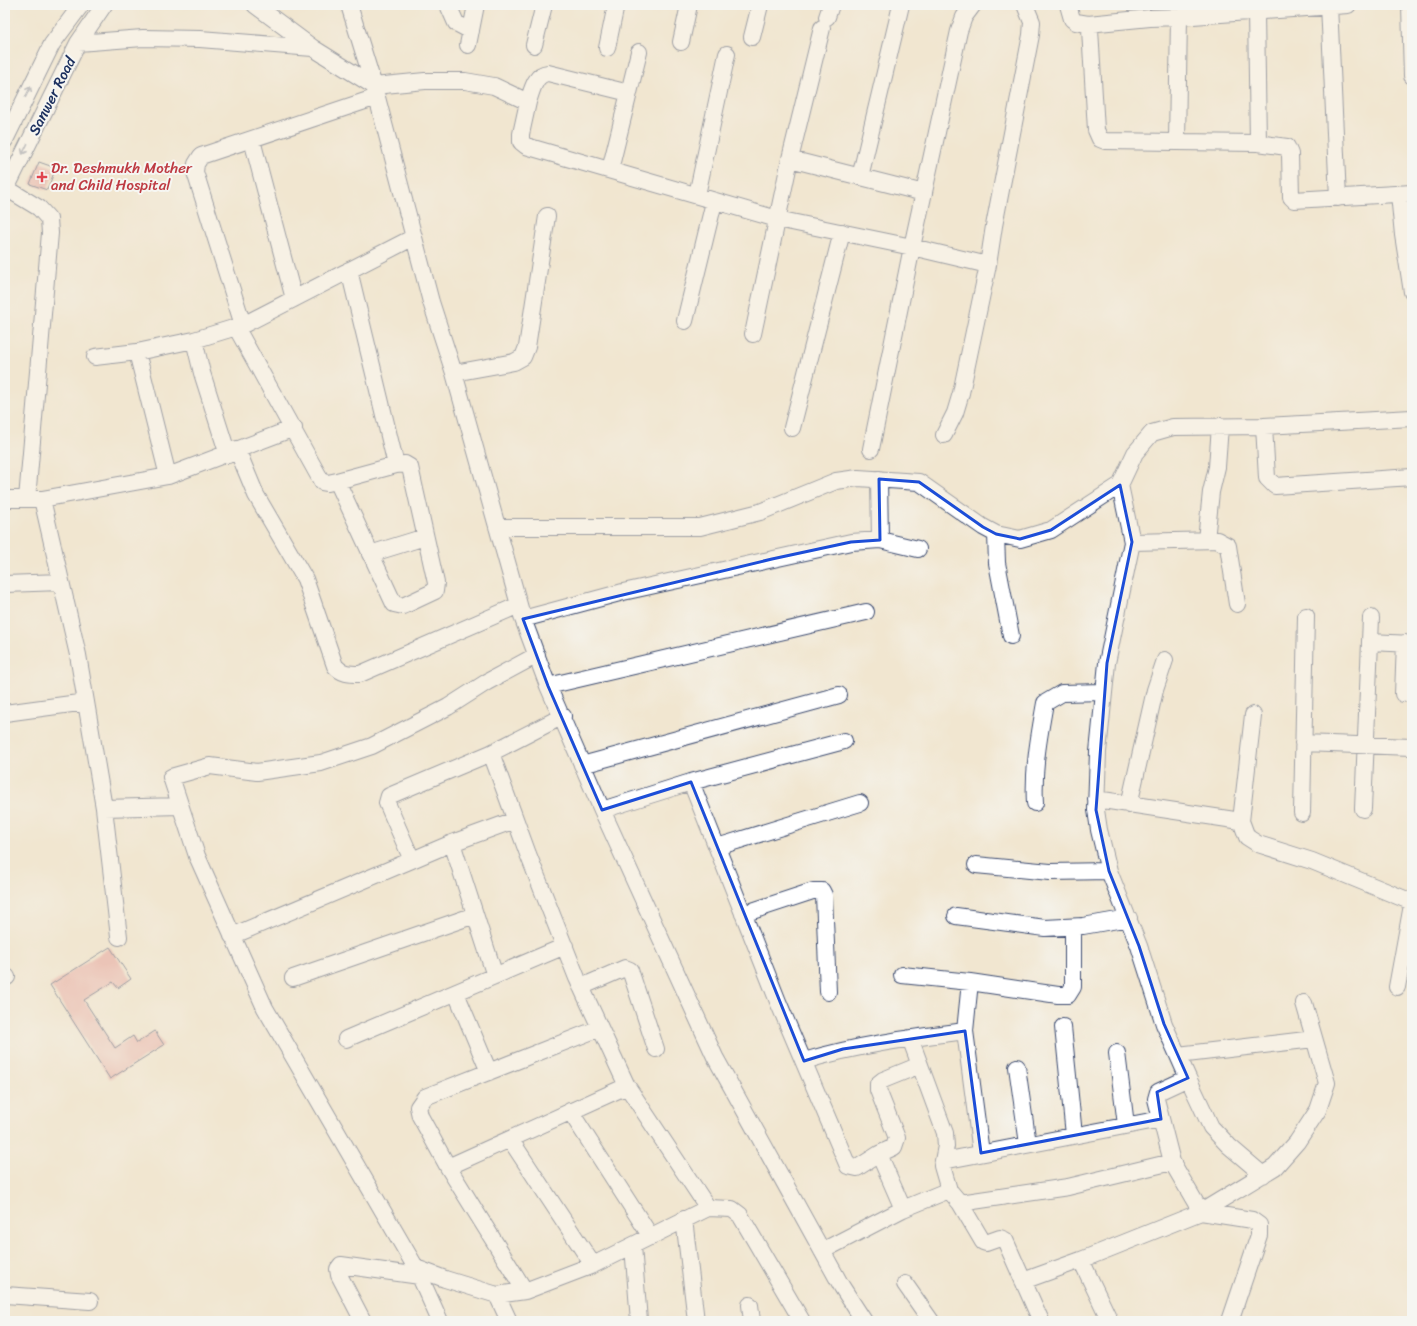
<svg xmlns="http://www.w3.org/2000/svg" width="1417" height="1326" font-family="Sriracha,sans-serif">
  <rect width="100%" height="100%" fill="#f6f6f2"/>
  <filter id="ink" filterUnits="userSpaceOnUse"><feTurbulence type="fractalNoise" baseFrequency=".025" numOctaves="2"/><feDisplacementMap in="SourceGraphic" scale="8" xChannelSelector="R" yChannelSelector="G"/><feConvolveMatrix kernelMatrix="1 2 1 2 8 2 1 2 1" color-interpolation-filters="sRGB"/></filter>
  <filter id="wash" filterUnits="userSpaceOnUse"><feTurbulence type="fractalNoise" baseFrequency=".012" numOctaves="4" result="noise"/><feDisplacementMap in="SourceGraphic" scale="16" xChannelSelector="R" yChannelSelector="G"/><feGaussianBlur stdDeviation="0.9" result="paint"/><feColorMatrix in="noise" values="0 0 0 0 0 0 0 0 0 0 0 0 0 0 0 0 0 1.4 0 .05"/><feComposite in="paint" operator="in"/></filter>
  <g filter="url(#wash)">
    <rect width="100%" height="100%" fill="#f1e6d0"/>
    <g id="blocks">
      <!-- building -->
      <path fill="#e59b99" d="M39 162 56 168 47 190 30 184Z
        M110 947 131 979 118 988 113 982 84 1000 115 1048 133 1036 137 1043 155 1031 164 1045 110 1079 50 985Z"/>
    </g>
  </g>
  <g filter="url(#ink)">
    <use href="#blocks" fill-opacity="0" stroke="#3b4a6f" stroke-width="1"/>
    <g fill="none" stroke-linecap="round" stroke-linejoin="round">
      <!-- minor casing -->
      <g stroke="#3b4a6f" stroke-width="18">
        <path id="minor" d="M255 5 313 48
          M349 5 374 86 431 302 454 373 523 619 548 686 602 810 715 1057 842 1287 864 1321
          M448 5 456 23 471 31
          M973 5 964 17 959 31 912 247 988 265 994 226 1031 35 1032 22 1025 5
          M1068 5 1072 19 1076 22 1088 24 1090 29 1096 130 1100 139 1105 141 1177 142
          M1329 5 1338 198
          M1410 5 1412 76
          M1256 12 1258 143
          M827 17 831 5
          M1179 17 1177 142 1258 143 1287 147 1290 154 1291 197 1294 200 1412 193
          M1088 24 1150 18 1179 17 1348 5
          M752 37 760 5
          M681 42 689 5
          M78 43 143 38 200 39 313 48 374 86 425 81H465L494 86 528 102 521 134V142L526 146 777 219 912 247 871 449
          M468 45 476 5
          M534 45 544 5
          M607 48 616 5
          M528 102C532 90 535 74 548 73L629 93
          M5 140 52 44 81 5
          M252 140 294 299
          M790 159 924 193
          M610 170 639 52
          M860 177 901 5
          M6 188 39 208 49 219 50 233 27 499
          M5 191 78 43 104 5
          M1399 194 1403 235 1412 292
          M697 195 727 54
          M349 270 396 465
          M685 321 714 202
          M243 325 195 172 196 164 201 156 377 97
          M236 327 322 482 328 483 337 481 396 465 405 464 410 467 436 583 435 591 403 606 394 604 337 481
          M753 334 790 159 822 28
          M194 340 202 373 228 455
          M137 352 168 476
          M95 357 137 352 194 340 243 325 414 237
          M454 373 514 362 523 357 527 347 547 216
          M1264 426 1267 478 1275 486 1412 477
          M792 428 842 232
          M944 435 955 413 961 393 988 265
          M237 449 256 495 305 579 335 666C342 674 349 674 360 674L519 605
          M879 479 880 540
          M1120 485 1132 542 1107 663 1098 752 1096 810 1099 830 1109 871 1139 946 1164 1024 1188 1078 1158 1092 1156 1099 1172 1162 1201 1212 1252 1220 1259 1225V1235L1230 1321
          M5 499H42L78 655 104 808 119 937
          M42 499 168 476 294 428
          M497 527H700L760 512 836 481 858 478 919 482 983 527 996 534 1020 539 1051 530 1120 485 1135 453 1152 433 1173 427 1264 426 1412 418
          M996 534 997 563 1011 636
          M1206 540 1211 492 1217 467 1220 426
          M1132 542 1217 540 1228 546 1237 604
          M370 554 425 537
          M5 584 61 582
          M523 619 623 592 851 542 880 540 918 549
          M1370 642 1412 644
          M548 686 866 612
          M1403 694 1405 643
          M5 713 86 702
          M563 716 491 753 528 854 577 978 627 1086 708 1208 732 1209 740 1215 802 1321
          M1303 743 1412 747
          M582 765 839 695
          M691 782 844 741
          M1096 799 1241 821 1247 837 1258 844 1312 861 1412 902
          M1035 803C1033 769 1039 736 1045 703L1062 693 1104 692
          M1129 805 1155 690 1165 660
          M104 808 180 806
          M1363 809 1371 618
          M602 810 691 782 779 1004 848 1166 857 1168 879 1154 903 1209 949 1190 960 1203 983 1242 986 1243 1000 1238 1005 1240 1041 1321
          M1302 813 1306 616
          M1241 821 1253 715
          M452 843 495 976
          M717 847 860 803
          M412 860 452 843 515 820
          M976 865 1050 872 1109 871
          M743 914 813 891H822L824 895 828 992
          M956 916 1045 928 1083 926 1129 918
          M232 936 412 860 387 803 389 796 491 753
          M902 975 970 982 1058 995H1068L1073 987V927
          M5 976 7 977
          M293 978 475 915
          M970 982 965 1031 981 1153
          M581 987 625 968 630 970 656 1049
          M1397 987 1412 905
          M456 993 489 1072
          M1063 1027 1074 1135
          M910 1038 945 1133 946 1146 942 1166 949 1190
          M346 1039 565 946
          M1117 1053 1126 1125
          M1178 1055 1314 1039
          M804 1061C857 1045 910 1038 965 1031
          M1017 1067 1028 1144
          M1188 1078 1211 1127 1229 1146 1263 1175
          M570 1111 651 1237
          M510 1139 593 1265
          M879 1154 894 1147 897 1138 878 1090V1084L883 1080 920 1065
          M943 1161 1161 1119
          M448 1167 627 1086
          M960 1203 1068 1187 1172 1162
          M684 1219 696 1321
          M633 1246 639 1321
          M822 1251 903 1209
          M1081 1260 1110 1321
          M416 1268 445 1279 497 1295
          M1023 1281 1081 1260 1201 1212 1275 1167 1297 1142 1318 1110 1327 1083 1304 1003
          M905 1284 931 1321
          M525 1291 448 1167 420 1116 418 1107 425 1097 600 1028
          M5 1295 90 1301
          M750 1305 752 1321
          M363 1321 339 1275 338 1269 341 1265 420 1276
          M440 1321 416 1268 265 1008 197 856 171 777 210 766 257 772 321 763 372 746 448 707 487 682 537 655
          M509 1321 497 1295 525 1291 593 1265 708 1208"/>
      </g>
      <!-- minor -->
      <use href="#minor" stroke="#fff" stroke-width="16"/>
    </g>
    <!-- one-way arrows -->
    <defs><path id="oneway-shaft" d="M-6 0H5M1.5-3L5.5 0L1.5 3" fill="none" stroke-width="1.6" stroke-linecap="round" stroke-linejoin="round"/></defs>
    <g stroke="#8d97ae">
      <use href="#oneway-shaft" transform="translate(28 92) rotate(-64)"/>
      <use href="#oneway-shaft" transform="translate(25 149) rotate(116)"/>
    </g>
  </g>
  <!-- marked area -->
  <path d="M0 0H1417V1326H0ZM879 479 919 482 983 527 996 534 1020 539 1051 530 1120 485 1132 542 1107 663 1096 810 1109 871 1139 946 1164 1024 1188 1078 1157 1092 1161 1119 981 1153 965 1031 843 1049 804 1061 691 782 602 810 548 686 523 619 772 559 851 542 880 540Z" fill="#f1e6d0" fill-opacity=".55" fill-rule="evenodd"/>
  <path fill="none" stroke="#1d4ed8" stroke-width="3" stroke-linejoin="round" d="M879 479 919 482 983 527 996 534 1020 539 1051 530 1120 485 1132 542 1107 663 1096 810 1109 871 1139 946 1164 1024 1188 1078 1157 1092 1161 1119 981 1153 965 1031 843 1049 804 1061 691 782 602 810 548 686 523 619 772 559 851 542 880 540Z"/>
  <!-- markers -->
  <path fill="#e0444e" stroke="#f6f6f2" stroke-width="1.5" d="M40 171h4v4h4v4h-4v4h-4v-4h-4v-4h4z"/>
  <g text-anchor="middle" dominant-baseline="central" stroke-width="4" stroke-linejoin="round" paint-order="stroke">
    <!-- street labels -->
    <g font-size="15" fill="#1b2f5e" stroke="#f6f6f2">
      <text transform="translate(52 96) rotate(-63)">Sanwer Road</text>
    </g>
    <!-- health labels -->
    <g font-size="15" fill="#be3a42" stroke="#f6f6f2" text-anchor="start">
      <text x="51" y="168">Dr. Deshmukh Mother<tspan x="51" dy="17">and Child Hospital</tspan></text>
    </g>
  </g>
  <!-- margin -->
  <rect width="1417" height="1326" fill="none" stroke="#f6f6f2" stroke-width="20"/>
</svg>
